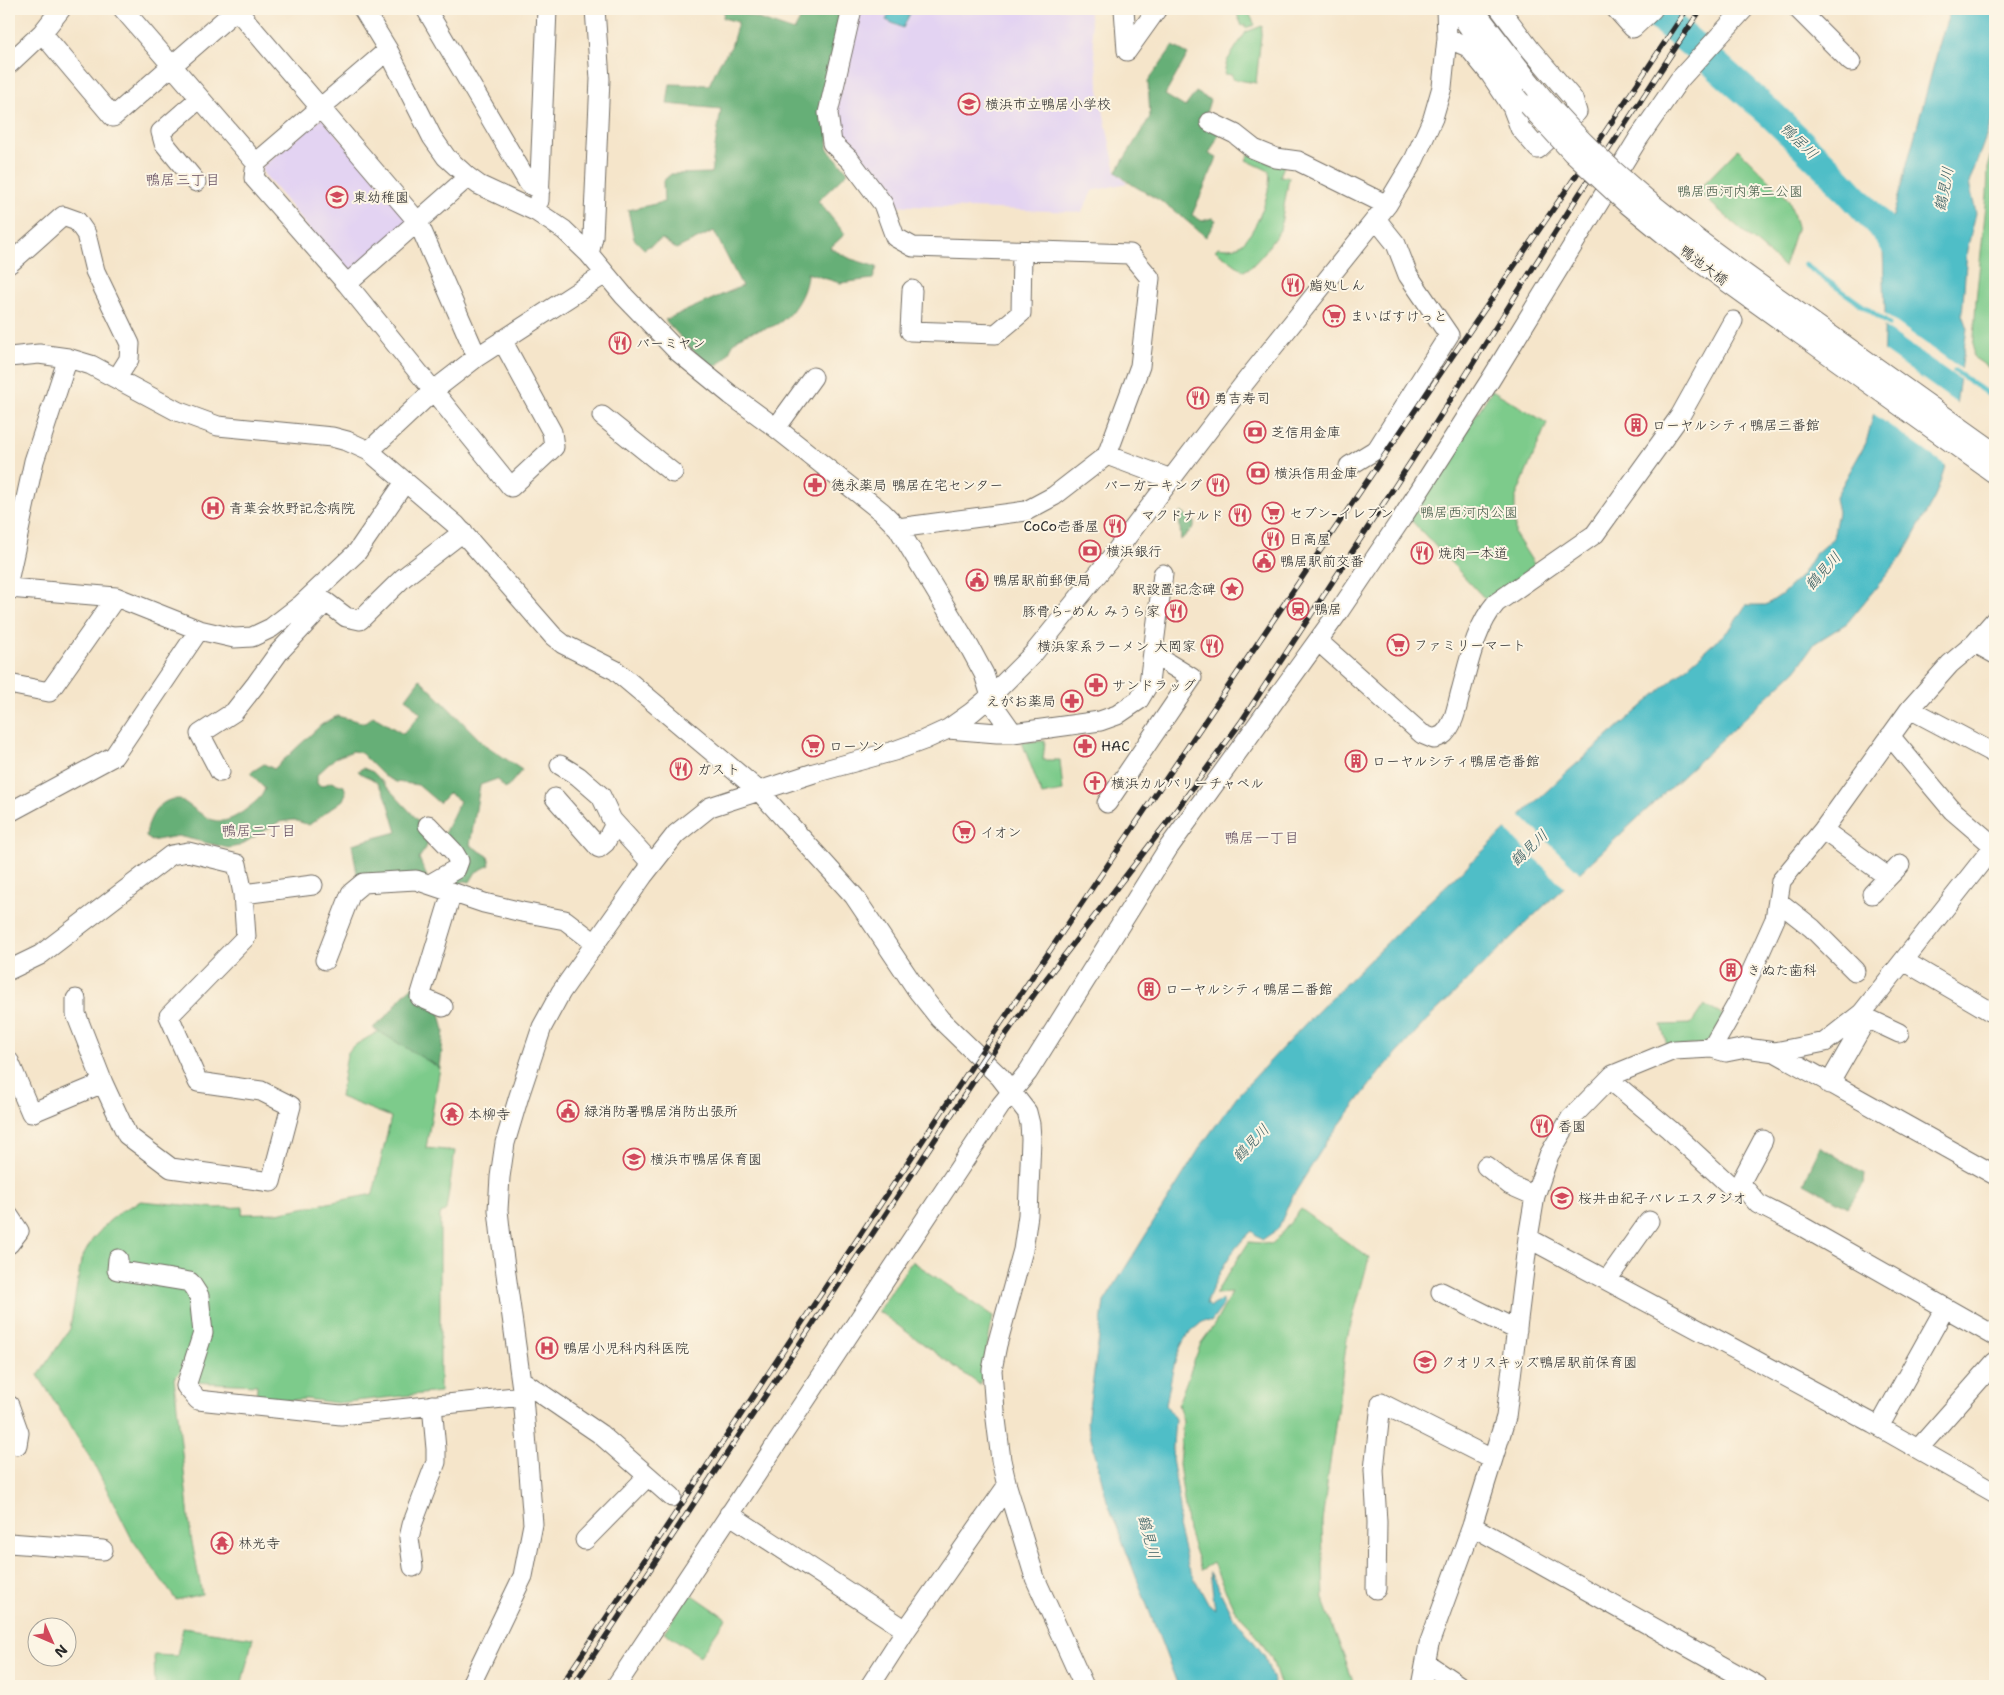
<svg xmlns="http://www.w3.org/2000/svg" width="2004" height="1695" font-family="'Shantell Sans','Klee One',sans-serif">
  <rect width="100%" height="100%" fill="#fcf5e5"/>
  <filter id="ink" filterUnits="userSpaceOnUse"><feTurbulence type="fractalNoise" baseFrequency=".02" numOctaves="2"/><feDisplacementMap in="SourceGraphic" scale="10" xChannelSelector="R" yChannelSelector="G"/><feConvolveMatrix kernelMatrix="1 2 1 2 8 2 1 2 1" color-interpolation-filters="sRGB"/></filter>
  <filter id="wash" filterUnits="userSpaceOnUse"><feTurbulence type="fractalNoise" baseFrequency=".0096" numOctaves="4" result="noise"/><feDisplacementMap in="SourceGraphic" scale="20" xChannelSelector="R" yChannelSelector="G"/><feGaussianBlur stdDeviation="1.12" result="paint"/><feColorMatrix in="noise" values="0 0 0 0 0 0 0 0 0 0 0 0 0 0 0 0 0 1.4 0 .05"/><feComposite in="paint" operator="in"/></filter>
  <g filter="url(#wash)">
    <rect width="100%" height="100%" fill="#f5e5ca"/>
    <!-- built -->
    <path fill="#e3d3f2" d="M861 9H1089L1100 96 1116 172 1127 183 1092 191 1082 212 887 205 834 139V113Z
      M322 118 412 221 348 276 263 173 262 167Z"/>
    <!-- green -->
    <path fill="#7dcb8b" stroke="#547b5b" d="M1235 9H1247L1255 25 1245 28V24L1242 26Z
      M1262 26 1256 83 1232 79V75L1224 74 1227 61 1246 32Z
      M1995 143V372L1973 357 1976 300 1987 195 1988 168Z
      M1738 149 1789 200 1797 226 1784 267 1697 191Z
      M1249 154 1284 166 1280 176 1289 177 1280 230 1264 253 1252 266 1244 271 1215 250 1218 247C1225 248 1234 249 1240 245 1256 234 1273 188 1269 171L1246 160Z
      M1492 390 1547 423 1515 499V534L1536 567 1487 601 1410 519Z
      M1045 741 1043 760H1060L1063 791 1042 795 1022 742Z
      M1704 1005 1724 1016 1710 1043 1668 1048 1661 1025 1691 1024Z
      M379 1031 440 1068 426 1148 455 1151 446 1210 440 1214V1392L337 1403 306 1399 256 1402 257 1385 191 1382 186 1366 174 1378 191 1537 202 1594 176 1600 132 1539 94 1464 38 1375 70 1329 81 1260 92 1240 108 1222 123 1210 141 1201 216 1208 243 1207 242 1214 277 1213 373 1194 391 1117 340 1097 347 1054 352 1047Z
      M1301 1209 1369 1258 1347 1339 1322 1521 1324 1603 1355 1686H1281L1271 1657 1251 1627 1234 1609 1213 1563 1201 1570 1188 1531 1179 1464 1183 1421 1178 1404 1201 1343 1214 1325 1232 1293 1215 1294 1249 1242 1273 1244Z
      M912 1261 993 1316 980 1385 878 1311Z
      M690 1593 726 1618 700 1656 664 1632Z
      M183 1628 253 1638 241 1686H155L154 1655 177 1656Z"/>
    <!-- forest -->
    <path fill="#66af77" stroke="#486d51" d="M724 9H743L744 14 794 31 802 16 811 9H849L827 148 848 172 818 201 845 234 830 248 851 259 877 267 873 279 840 283 807 273C807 292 791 319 773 326 763 330 748 331 740 337 727 346 732 360 712 367L696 354 665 320 742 286 714 231 676 249 662 239 644 249 634 239 628 210 664 202 663 181 671 174 711 173 721 109 667 104 670 84 709 85 720 62 731 47 738 22 723 18Z
      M1173 46 1188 54 1165 95 1185 107 1196 92 1210 100 1203 123 1220 132 1209 154 1217 158 1192 215 1202 221 1212 218 1216 220 1206 237C1190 224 1176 211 1159 200 1143 191 1129 184 1116 172L1150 117 1148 81Z
      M1181 512 1194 521V527L1181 540 1179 515Z
      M420 679 484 744 522 770 506 789 497 779 480 785 470 845 488 856 490 865 476 872 470 882 464 881 459 885H442L458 875 443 836 460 801 449 793 439 803 418 785 396 782 384 776 361 753 353 751 335 758 317 775V784L322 786 331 782 344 786 346 793 343 800 309 825 294 820 279 822 239 846 228 848 178 836 151 841 146 836C147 823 155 806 167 801 171 799 176 799 180 799 209 818 216 833 248 808 256 801 262 798 265 788L250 773 264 764 274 769 321 725 337 716 365 723 373 716 403 734 421 714 406 698Z
      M363 768 373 772 431 834 426 848 419 858 427 877 358 880 352 844 397 832C391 815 388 789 372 779 367 776 363 776 358 771Z
      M415 985 440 1013 444 1031 440 1068 373 1028C377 1024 382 1021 385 1018 396 1007 402 992 415 985Z
      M1820 1146 1864 1174 1863 1185 1848 1207 1804 1183Z"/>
    <!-- water -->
    <path fill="#50bec7" stroke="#3e7479" d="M892 9H912L903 28 886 20Z
      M1951 9H1995V112L1969 183 1976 213 1967 250 1962 315 1967 328 1949 454 1935 497 1903 555 1847 623 1815 643 1796 670 1529 920 1425 1022 1379 1073 1327 1141 1291 1199 1278 1229 1262 1240 1252 1231C1229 1251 1217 1276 1206 1304L1211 1307 1222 1299V1307L1211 1322 1203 1321C1199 1325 1195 1328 1191 1331 1175 1347 1170 1384 1166 1405L1175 1419 1172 1458 1180 1508 1178 1526 1188 1566 1207 1602 1215 1609 1210 1572 1231 1613 1264 1655 1275 1686H1178L1107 1501 1087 1422 1104 1302 1201 1146 1237 1096 1306 1023 1418 912 1565 774 1730 629 1746 605H1766L1781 595 1801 576 1814 555 1833 538 1838 512 1835 498 1866 443 1877 401 1883 363 1885 310 1883 248 1894 212 1942 35Z"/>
    <!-- pier -->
    <path fill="#f5e5ca" d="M1883 313 1963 370 1962 381 1882 325Z
      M1881 349 1959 405 1952 454 1948 467 1871 412 1881 363Z
      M1519 814 1582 875 1566 889 1504 828Z"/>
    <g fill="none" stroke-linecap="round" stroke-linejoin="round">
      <!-- stream -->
      <path stroke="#50bec7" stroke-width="5" d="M1805 265 1889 324
        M1955 371 1995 399"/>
      <!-- river -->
      <path stroke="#50bec7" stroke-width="29" d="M1650 9 1691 43 1772 115 1829 170 1889 235 1908 266"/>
    </g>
  </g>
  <g filter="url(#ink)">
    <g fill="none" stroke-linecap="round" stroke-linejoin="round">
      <!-- minor casing -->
      <g stroke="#726c63" stroke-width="21">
        <path id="minor" d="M123 9 256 163 254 178 347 284 511 487 554 447 552 432 502 340
          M236 9 418 222 477 357
          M363 9 388 50 432 137 446 157 468 177 479 185 537 212 564 230 589 254 624 296 677 351 731 395 776 428 882 512 898 528 970 648 984 674 994 706 1013 733
          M426 9 529 184 540 190
          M852 9 828 113 832 143 850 160 883 204 895 237 913 247 1130 254 1150 278 1140 366 1107 455 1054 496 1026 511 898 528
          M1124 9 1127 51 1157 9
          M1456 9 1491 59 1528 105
          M1474 9 1531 83
          M1616 9 1633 28 1653 9
          M1798 9 1851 62
          M42 33 113 117 237 9
          M1447 38 1468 47 1490 74 1512 107 1520 128 1538 149 1577 112 1573 99 1531 50 1500 9
          M9 64 42 33 61 9
          M1210 122 1235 134 1254 149 1276 158 1298 161 1387 205
          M256 163 388 50
          M196 182 164 143 161 132 200 98
          M539 201 547 9
          M589 254 593 237 600 79 595 9
          M9 264 63 216 77 221 86 234 95 271 130 344 129 359 117 378
          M347 284 468 177
          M912 290 910 331 996 334 1021 313 1022 251
          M9 357 39 354 68 358 91 365 177 411 218 426 332 437 347 441 369 451 456 525 553 636 563 644 615 670 759 791 854 896 917 990 940 1019 1000 1077 1027 1112 1030 1124 1031 1139 1028 1215 1023 1250 997 1345 992 1370 995 1411 1001 1460 1007 1486 1035 1578 1084 1686
          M602 416 673 473
          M776 428 813 377
          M369 451 433 391 477 357 605 274
          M1107 455 1171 479
          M1349 466 1377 449 1449 335 1408 275 1396 244 1376 219
          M9 577 34 461 68 358
          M9 588 116 597 199 630 234 638 252 637 271 628 302 604 357 552 405 482
          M1318 641 1422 734 1434 739C1437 737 1442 736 1444 734 1455 723 1457 705 1461 691 1469 662 1476 626 1496 603L1595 534 1680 416 1733 321
          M1975 643 1995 654
          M9 684 49 692 116 597
          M1910 709 1995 754
          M948 729 997 733H1013L1100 721 1117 715 1139 700 1149 683 1163 574
          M1890 736 1952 810 1995 847
          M560 765 578 776 601 796 612 820 652 864
          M220 772 200 734 234 712 256 684 279 652 326 602 346 617 360 620 403 578 463 532
          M555 798 599 848 605 843 615 824
          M1107 803 1192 678 1153 654
          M9 810 10 812 114 756 199 630
          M428 825 453 851 459 861 456 869 430 884
          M1823 830 1888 877
          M243 894 313 885
          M1872 894 1900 865
          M1779 902 1812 928 1855 971
          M325 960 351 893 363 883 416 880 484 903 522 912 565 920 595 943
          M1904 961 1995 1014
          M9 970 40 955 171 855 188 852 237 864 243 894 246 937 169 1016 198 1082 261 1091 291 1106 271 1182 171 1168 127 1135 103 1083 76 1014V999
          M443 1007 420 997 452 892
          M1867 1018 1862 1013 1994 846
          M1712 1048 1737 1004 1775 919 1781 881 1823 830 1910 709 1950 664 1975 643 1995 620
          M1775 1052 1825 1042 1862 1013
          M9 1061 31 1113 103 1083
          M1609 1079 1669 1129 1736 1191 1763 1140
          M1829 1084 1867 1018 1899 1033
          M1486 1166 1510 1185 1535 1196
          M1740 1183 1758 1204 1803 1227 1995 1336
          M9 1216 19 1231 9 1244
          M1528 1238 1874 1424 1995 1493
          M118 1259 117 1270 190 1282 199 1296 203 1333 186 1386 198 1400 341 1415 523 1396
          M1607 1280 1649 1221
          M1441 1292 1517 1330
          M521 1380 600 1434 672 1497
          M9 1405 19 1433 17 1445
          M1879 1427 1945 1308
          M1918 1449 1995 1362
          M729 1514 906 1630
          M1472 1526 1758 1686
          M585 1540 648 1476
          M9 1543 103 1550
          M413 1567 409 1538 412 1525 436 1462V1449L432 1405
          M1376 1589 1377 1522 1374 1470 1381 1403 1492 1459
          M1426 1663 1460 1686
          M470 1686 523 1576 533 1524 523 1396 501 1238 498 1210 500 1177 505 1143 519 1096 542 1027 561 992 643 876 676 834 710 807 814 773 894 751 924 740 948 729 972 712 992 695 1033 654 1110 559 1246 381 1387 205 1414 160 1433 118 1442 87 1447 38 1446 9
          M616 1686 1001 1105 1028 1072 1169 847 1340 610 1402 518 1491 379 1638 139 1679 80 1744 9
          M870 1686 906 1630 1007 1486
          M1421 1686 1429 1644 1472 1526 1506 1417 1528 1238 1535 1196 1549 1155 1570 1119 1613 1075 1674 1050 1712 1048 1726 1052 1746 1048 1775 1052 1995 1175"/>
      </g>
      <!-- minor -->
      <use href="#minor" stroke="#fff" stroke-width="19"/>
      <!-- rail casing -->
      <g stroke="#2b2b2b" stroke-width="5.5">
        <path id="rail" d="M561 1686 978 1057 1401 431 1567 189 1687 9
          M573 1686 985 1064 1036 992 1172 816 1241 722 1425 440 1578 196 1701 9"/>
      </g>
      <!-- rail -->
      <use href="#rail" stroke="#fcf5e5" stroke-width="4" stroke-dasharray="11" stroke-linecap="butt"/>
      <!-- minor-bridge casing -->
      <g stroke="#726c63" stroke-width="21" stroke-linecap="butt">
        <path id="minor-bridge" d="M1531 83C1600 170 1690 235 1779 298 1851 349 1923 401 1995 452
          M1528 105 1572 153 1628 205 1688 254 1995 474"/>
      </g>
      <!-- minor-bridge -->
      <use href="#minor-bridge" stroke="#fff" stroke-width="19"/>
    </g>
  </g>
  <!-- icons -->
  <defs>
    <g id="school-ring" transform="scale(1.125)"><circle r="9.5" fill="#fcf5e5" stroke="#d1495b" stroke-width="1.5"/><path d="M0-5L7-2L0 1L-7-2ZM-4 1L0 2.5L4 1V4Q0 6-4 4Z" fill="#d1495b"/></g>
    <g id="restaurant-ring" transform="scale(1.125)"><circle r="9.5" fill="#fcf5e5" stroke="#d1495b" stroke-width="1.5"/><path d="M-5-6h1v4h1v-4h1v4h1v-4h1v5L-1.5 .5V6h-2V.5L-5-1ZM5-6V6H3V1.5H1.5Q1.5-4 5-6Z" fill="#d1495b"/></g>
    <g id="supermarket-ring" transform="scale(1.125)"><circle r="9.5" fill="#fcf5e5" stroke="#d1495b" stroke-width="1.5"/><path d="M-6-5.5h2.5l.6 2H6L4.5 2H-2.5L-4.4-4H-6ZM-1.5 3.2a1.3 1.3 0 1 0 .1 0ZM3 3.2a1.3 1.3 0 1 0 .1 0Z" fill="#d1495b"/></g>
    <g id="building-ring" transform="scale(1.125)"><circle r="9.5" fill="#fcf5e5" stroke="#d1495b" stroke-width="1.5"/><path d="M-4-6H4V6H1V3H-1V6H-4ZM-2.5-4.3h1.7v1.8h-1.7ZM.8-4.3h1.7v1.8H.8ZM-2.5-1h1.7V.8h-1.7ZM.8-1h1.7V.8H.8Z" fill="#d1495b"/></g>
    <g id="bank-ring" transform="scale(1.125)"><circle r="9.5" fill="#fcf5e5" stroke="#d1495b" stroke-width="1.5"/><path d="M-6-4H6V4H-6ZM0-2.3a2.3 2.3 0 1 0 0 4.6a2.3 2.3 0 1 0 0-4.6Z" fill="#d1495b"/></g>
    <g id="pharmacy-ring" transform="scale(1.125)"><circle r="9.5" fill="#fcf5e5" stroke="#d1495b" stroke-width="1.5"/><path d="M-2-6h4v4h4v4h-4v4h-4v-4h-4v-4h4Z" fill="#d1495b"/></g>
    <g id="hospital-ring" transform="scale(1.125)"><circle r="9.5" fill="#fcf5e5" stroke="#d1495b" stroke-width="1.5"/><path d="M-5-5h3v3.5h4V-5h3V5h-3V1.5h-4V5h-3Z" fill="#d1495b"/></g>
    <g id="civic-ring" transform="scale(1.125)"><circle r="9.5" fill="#fcf5e5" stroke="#d1495b" stroke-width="1.5"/><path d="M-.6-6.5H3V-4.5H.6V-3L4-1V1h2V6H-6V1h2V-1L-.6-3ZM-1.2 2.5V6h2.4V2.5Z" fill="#d1495b"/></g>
    <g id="sight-ring" transform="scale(1.125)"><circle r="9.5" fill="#fcf5e5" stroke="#d1495b" stroke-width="1.5"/><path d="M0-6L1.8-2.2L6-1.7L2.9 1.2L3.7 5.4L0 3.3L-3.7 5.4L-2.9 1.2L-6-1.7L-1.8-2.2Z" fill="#d1495b"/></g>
    <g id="station-ring" transform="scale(1.125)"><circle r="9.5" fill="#fcf5e5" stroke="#d1495b" stroke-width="1.5"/><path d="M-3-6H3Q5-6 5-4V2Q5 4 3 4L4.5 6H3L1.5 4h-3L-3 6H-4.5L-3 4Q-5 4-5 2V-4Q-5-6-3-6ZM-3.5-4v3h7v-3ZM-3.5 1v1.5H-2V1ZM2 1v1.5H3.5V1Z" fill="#d1495b"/></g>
    <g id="church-ring" transform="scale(1.125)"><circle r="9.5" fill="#fcf5e5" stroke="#d1495b" stroke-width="1.5"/><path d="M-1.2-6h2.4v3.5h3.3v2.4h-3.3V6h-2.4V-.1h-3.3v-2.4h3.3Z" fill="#d1495b"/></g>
    <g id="temple-ring" transform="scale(1.125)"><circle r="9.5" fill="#fcf5e5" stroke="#d1495b" stroke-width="1.5"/><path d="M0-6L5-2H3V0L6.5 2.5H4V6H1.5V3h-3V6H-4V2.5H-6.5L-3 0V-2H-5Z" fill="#d1495b"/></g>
  </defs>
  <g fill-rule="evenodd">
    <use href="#school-ring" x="969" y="104"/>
    <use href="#school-ring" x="337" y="197"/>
    <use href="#restaurant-ring" x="1293" y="285"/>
    <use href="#supermarket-ring" x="1334" y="316"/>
    <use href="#restaurant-ring" x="620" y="343"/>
    <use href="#restaurant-ring" x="1198" y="398"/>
    <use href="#building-ring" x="1636" y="425"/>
    <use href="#bank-ring" x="1255" y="432"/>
    <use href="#bank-ring" x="1258" y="473"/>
    <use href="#pharmacy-ring" x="815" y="485"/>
    <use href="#restaurant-ring" x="1218" y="485"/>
    <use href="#hospital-ring" x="213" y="508"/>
    <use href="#supermarket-ring" x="1273" y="513"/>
    <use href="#restaurant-ring" x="1240" y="515"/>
    <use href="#restaurant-ring" x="1115" y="526"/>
    <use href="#restaurant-ring" x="1273" y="539"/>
    <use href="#bank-ring" x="1090" y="551"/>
    <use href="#restaurant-ring" x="1422" y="553"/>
    <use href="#civic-ring" x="1264" y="561"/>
    <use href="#civic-ring" x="977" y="580"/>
    <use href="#sight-ring" x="1232" y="589"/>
    <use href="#station-ring" x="1298" y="609"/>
    <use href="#restaurant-ring" x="1176" y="611"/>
    <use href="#supermarket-ring" x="1398" y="645"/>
    <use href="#restaurant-ring" x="1212" y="646"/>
    <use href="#pharmacy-ring" x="1096" y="685"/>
    <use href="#pharmacy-ring" x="1072" y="701"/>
    <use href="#supermarket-ring" x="813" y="746"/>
    <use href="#pharmacy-ring" x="1085" y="746"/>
    <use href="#building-ring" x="1356" y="761"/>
    <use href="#restaurant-ring" x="681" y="769"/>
    <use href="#church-ring" x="1095" y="783"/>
    <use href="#supermarket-ring" x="964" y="832"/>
    <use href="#building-ring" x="1731" y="970"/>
    <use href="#building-ring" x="1149" y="989"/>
    <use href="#civic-ring" x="568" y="1111"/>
    <use href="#temple-ring" x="452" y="1114"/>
    <use href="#restaurant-ring" x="1542" y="1126"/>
    <use href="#school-ring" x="634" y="1159"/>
    <use href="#school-ring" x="1562" y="1198"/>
    <use href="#hospital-ring" x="547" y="1348"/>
    <use href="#school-ring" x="1425" y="1362"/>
    <use href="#temple-ring" x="222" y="1543"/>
  </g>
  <g text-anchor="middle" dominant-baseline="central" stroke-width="4" stroke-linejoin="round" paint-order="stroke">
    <!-- poi labels -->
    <g font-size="14" fill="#2b2b2b" stroke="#fcf5e5" text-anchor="start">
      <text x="985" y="104">横浜市立鴨居小学校</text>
      <text x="353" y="197">東幼稚園</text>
      <text x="1309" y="285">鮨処しん</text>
      <text x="1350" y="316">まいばすけっと</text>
      <text x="636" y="343">バーミヤン</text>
      <text x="1214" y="398">勇吉寿司</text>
      <text x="1652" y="425">ローヤルシティ鴨居三番館</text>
      <text x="1271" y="432">芝信用金庫</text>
      <text x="1274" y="473">横浜信用金庫</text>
      <text x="831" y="485">徳永薬局 鴨居在宅センター</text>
      <text x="1202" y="485" text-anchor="end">バーガーキング</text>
      <text x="229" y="508">青葉会牧野記念病院</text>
      <text x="1289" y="513">セブン-イレブン</text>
      <text x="1224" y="515" text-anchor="end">マクドナルド</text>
      <text x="1099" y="526" text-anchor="end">CoCo壱番屋</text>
      <text x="1289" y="539">日高屋</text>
      <text x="1106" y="551">横浜銀行</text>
      <text x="1438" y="553">焼肉一本道</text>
      <text x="1280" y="561">鴨居駅前交番</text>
      <text x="993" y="580">鴨居駅前郵便局</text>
      <text x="1216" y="589" text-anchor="end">駅設置記念碑</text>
      <text x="1314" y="609">鴨居</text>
      <text x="1160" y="611" text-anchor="end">豚骨らｰめん みうら家</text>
      <text x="1414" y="645">ファミリーマート</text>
      <text x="1196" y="646" text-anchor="end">横浜家系ラーメン 大岡家</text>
      <text x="1112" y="685">サンドラッグ</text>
      <text x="1056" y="701" text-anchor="end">えがお薬局</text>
      <text x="829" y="746">ローソン</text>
      <text x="1101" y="746">HAC</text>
      <text x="1372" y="761">ローヤルシティ鴨居壱番館</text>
      <text x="697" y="769">ガスト</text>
      <text x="1111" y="783">横浜カルバリーチャペル</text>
      <text x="980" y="832">イオン</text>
      <text x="1747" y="970">きぬた歯科</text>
      <text x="1165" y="989">ローヤルシティ鴨居二番館</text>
      <text x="584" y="1111">緑消防署鴨居消防出張所</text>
      <text x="468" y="1114">本柳寺</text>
      <text x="1558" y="1126">香園</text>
      <text x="650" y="1159">横浜市鴨居保育園</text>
      <text x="1578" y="1198">桜井由紀子バレエスタジオ</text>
      <text x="563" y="1348">鴨居小児科内科医院</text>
      <text x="1441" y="1362">クオリスキッズ鴨居駅前保育園</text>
      <text x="238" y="1543">林光寺</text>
    </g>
    <!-- park labels -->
    <g font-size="14" fill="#445b48" stroke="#fcf5e5">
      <text x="1740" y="191">鴨居西河内第二公園</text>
      <text x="1469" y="512">鴨居西河内公園</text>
    </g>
    <!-- street labels -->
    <g font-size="14" fill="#2b2b2b" stroke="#fcf5e5">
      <text transform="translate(1704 265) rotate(37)">鴨池大橋</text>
    </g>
    <!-- water labels -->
    <g font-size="15" font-style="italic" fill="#385e62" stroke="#fcf5e5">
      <text transform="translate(1799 141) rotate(44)">鴨居川</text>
      <text transform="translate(1944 189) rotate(-79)">鶴見川</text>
      <text transform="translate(1823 571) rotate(-48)">鶴見川</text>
      <text transform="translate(1529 848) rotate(-43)">鶴見川</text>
      <text transform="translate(1251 1143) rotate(-46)">鶴見川</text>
      <text transform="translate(1149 1537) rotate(75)">鶴見川</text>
    </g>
    <!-- neighbourhood labels -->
    <g font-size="15" fill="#675062" stroke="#fcf5e5">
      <text x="183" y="180">鴨居三丁目</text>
      <text x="259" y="831">鴨居二丁目</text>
      <text x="1262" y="838">鴨居一丁目</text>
    </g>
  </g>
  <!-- margin -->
  <rect width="2004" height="1695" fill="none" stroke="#fcf5e5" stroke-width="30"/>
  <!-- north arrow -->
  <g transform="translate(52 1642) rotate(135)"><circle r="24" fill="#fcf5e5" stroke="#a8a49b"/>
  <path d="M0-4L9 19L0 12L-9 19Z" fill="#d1495b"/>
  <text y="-8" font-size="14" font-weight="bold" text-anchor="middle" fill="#2b2b2b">N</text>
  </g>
</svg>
